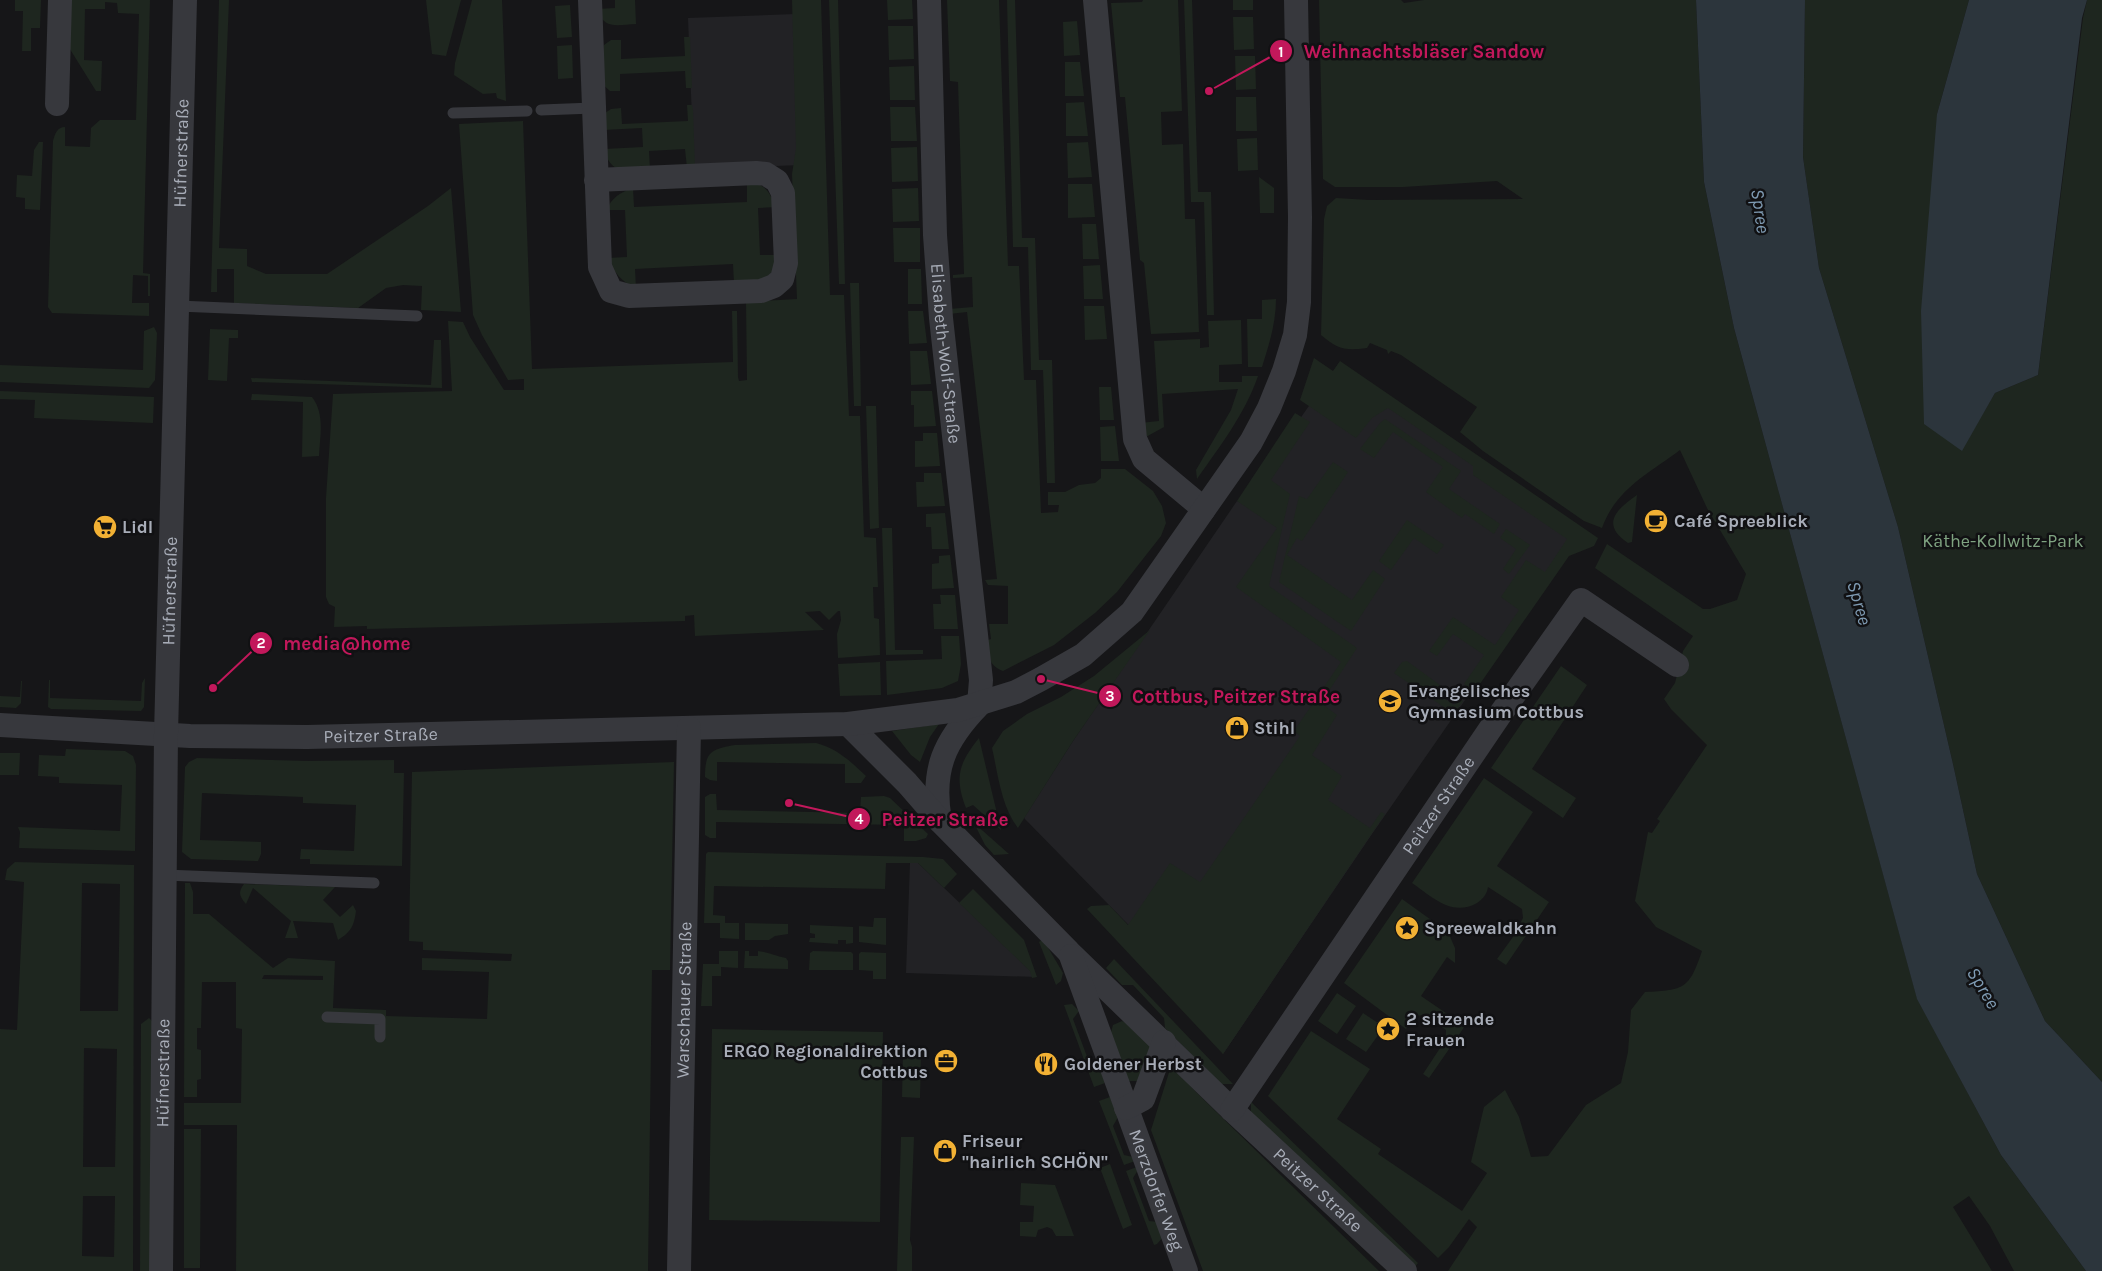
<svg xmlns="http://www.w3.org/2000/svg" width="2102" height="1271" font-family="Karla,sans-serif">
  <rect width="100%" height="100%" fill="#161618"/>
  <!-- built -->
  <path fill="#222225" d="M795 14 801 165 694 169 688 18Z
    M1339 363 1581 533 1372 834 1223 1054 1154 951 1024 818 1073 741 1237 501 1241 503Z
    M910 863H918L1037 977 906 973Z"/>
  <!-- green -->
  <path fill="#1e261f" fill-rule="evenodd" d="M15 0H41L40 28H31V51H22L23 11H15Z
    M69 0H150L143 273 150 274V296H148V276L133 275 132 303H149V316L52 313 48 307 53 141C55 134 57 127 65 127V146L90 147 91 128 100 120H136L139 14 118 13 117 3 105 2V9H85L84 60 102 61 101 91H96L68 46Z
    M219 0H229L219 248 247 249V266L266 274H327L428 206 451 188 461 312 421 310 422 286 403 285 386 288 358 308 234 303V269H217V292H211Z
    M426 0H461L446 56 432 54Z
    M472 0H502L506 101 497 98 496 93 483 94 454 75 455 63Z
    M615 0H635L636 24C617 25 604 30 597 9L615 8Z
    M792 0H821L830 295H844L849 416H860L864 537 876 538 878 587H873L874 618 879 619 880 655 838 658 837 634 841 620 840 611H838L829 620 820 611 805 612 824 630 695 636 694 615 685 616V621L367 629V626L334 627 335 607 329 604 326 597V498L333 394 452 391 448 321 463 322 470 337 504 390H524V379L508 380 482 335 473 315 459 124 523 121 532 369 733 362 732 311H737L738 377 739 381 747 380 746 302 797 299 792 174 796 148Z
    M829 0H838L845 284H839Z
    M887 0H912L913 19 888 20Z
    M947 0H999L1008 266H1019L1024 380H1036L1041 513 1058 512 1059 505H1048V492H1065L1079 485 1095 483 1101 478V469H1125L1153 491 1162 506 1166 523 1161 536 1117 592 1095 613 1054 645 1003 671C989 666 987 654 985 641L991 639 989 624H1008V586L988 585 985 580 997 579 967 312 949 314V309L973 307 972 277 953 278V275L964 274 958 82 950 81Z
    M1007 0H1015L1022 238H1035L1039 360H1052L1055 483H1047L1043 370H1031L1028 247H1013Z
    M1143 0H1178L1182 111 1161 112 1162 145 1183 144 1185 219H1195L1199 332 1151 334 1144 263 1140 260 1125 97H1120L1111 3 1142 2Z
    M1184 0H1192L1198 192H1211L1214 315H1207L1204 202H1191Z
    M1233 0H1253V10H1233Z
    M1319 0H1401L1404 3 1424 0H1696L1704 182 1734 328 1917 998 2001 1155 2086 1271H2014L1990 1226 1969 1196 1953 1207 1992 1271H1448L1477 1227 1469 1219 1449 1247 1438 1258 1268 1096 1311 1031 1370 1069 1337 1119 1381 1149 1378 1154 1462 1211 1487 1173 1471 1162 1484 1107 1505 1090 1519 1117 1531 1157 1548 1156 1586 1105 1621 1083 1628 1052 1631 1010 1645 992C1685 990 1689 989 1702 951L1656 927 1635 901 1648 832 1652 833 1660 821 1657 819 1707 745 1671 709 1664 699 1675 683 1683 651 1693 636 1595 568 1607 544 1703 609H1710L1737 600 1746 574 1707 508 1680 450C1648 474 1616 489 1602 528L1584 521 1483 451 1460 432 1477 407 1401 355 1391 351 1388 354 1387 350 1370 343 1367 348C1345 351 1337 349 1321 335L1324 219 1327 206 1336 198 1369 200 1523 199 1497 181 1403 187H1335L1323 179Z
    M1805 0H1969L1937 114 1961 451 1995 393 2038 375 2083 18 2087 0H2102V1082L2045 1021 1977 874 1953 764 1898 527 1819 268 1803 157Z
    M570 5 572 37 557 38 555 6Z
    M1233 17H1253L1254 49 1234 50Z
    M1077 21 1080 55 1064 56 1063 22Z
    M888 26H913L914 59 889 60Z
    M684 37H690L692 88H686L685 71 620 74V91H610L600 82 604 45 611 40H621V59L685 56Z
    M572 45 573 78 558 79 557 46Z
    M1235 56H1255L1256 89 1236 90Z
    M1065 62H1080L1084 96H1065Z
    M914 66 915 100H890L889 67Z
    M1236 97H1256L1257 131H1236Z
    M1084 102 1088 136H1066V103Z
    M687 105H692L693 110 695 167 687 168 685 149 649 151 650 170C626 169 611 176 604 149L643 147 642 128 603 130 602 115 611 109 621 108 622 124 688 121Z
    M890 107H915L917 141H891Z
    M1257 138 1258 170 1238 171 1237 139Z
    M39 142H43L40 210 25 209V198L16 197 17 175 32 176 34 150Z
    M1088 142 1092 177 1068 178 1067 143Z
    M917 147 918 181 892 182 891 148Z
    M1259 177 1274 188V213H1260Z
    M747 183C765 183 769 191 776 207L758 208 760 255H779C772 283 759 282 734 283L733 264 635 269 636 288C621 282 614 272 608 258L627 257 625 210H606C613 197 619 193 633 188L634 207 747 202Z
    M1068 184H1092L1095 217 1068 218Z
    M918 188 919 221 893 222 892 189Z
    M1082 224H1096L1099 259H1083Z
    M893 228H920V262H894Z
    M1100 265 1103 299H1084L1083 266Z
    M908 269H921L922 304H908Z
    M850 283H859L861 406H854Z
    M1276 299C1276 323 1269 345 1262 367H1248L1247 319H1262V300Z
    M1084 306H1104L1107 339 1085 340Z
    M908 311H923L927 343 909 344Z
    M1241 320 1242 364 1219 365V382H1242V376H1258C1245 414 1220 446 1197 479L1196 470 1231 410 1238 389 1162 394 1164 427 1144 438 1140 423 1159 421 1154 341 1200 339V348L1209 347 1208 321Z
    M154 327 157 333 155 380 149 388 0 382V365L143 370 144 331Z
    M210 329 238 330V338H229L227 381 208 380Z
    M434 340H441L442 388 252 382 251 378 431 385Z
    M910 351H927L931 384 911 385Z
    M1314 358 1333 371 1340 361 1598 538 1594 546 1569 556 1475 691 1464 684 1484 655 1453 634 1437 656 1429 651 1453 617 1495 645 1519 610 1501 597 1526 560 1545 572 1567 539 1473 475V466L1388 408 1372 418 1356 438 1300 400Z
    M1099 387H1111L1114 420H1100Z
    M0 391 154 397 153 423 34 418 35 400 0 399Z
    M911 391H932L936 426 914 427V405H911Z
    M252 394 312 397C325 414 320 435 319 456L302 457 303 402 251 400Z
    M866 406H876L879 528 870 529Z
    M1295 413 1310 422 1271 480 1290 494 1269 586 1357 648 1321 703 1337 715 1312 755 1342 776 1328 800 1370 828 1381 812 1385 814 1223 1054 1087 909 1091 906 1109 905 1128 925 1170 863 1200 882 1300 736 1294 731 1341 662 1236 587 1277 528 1237 501Z
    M1385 419 1461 471 1449 489 1500 524 1494 534 1465 514 1462 518 1426 492 1443 467 1393 432 1374 458 1360 449 1380 423Z
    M1115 426 1119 461H1101L1100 427Z
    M923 433H937L940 466 915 467V441H923Z
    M1333 462 1348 472 1302 541 1297 538 1287 555 1352 600 1373 570 1385 579 1351 631 1279 582 1299 496 1307 499Z
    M924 473H941L945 506 917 507 916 482H924Z
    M1637 495 1632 542 1628 543C1601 525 1615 510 1637 495Z
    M945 513 949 549H932L931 527H926V514Z
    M1407 520 1444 545 1437 554 1414 538 1391 570 1379 561Z
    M882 528H892L895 650H923V654L886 655Z
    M1506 529 1530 545 1509 574 1503 569 1516 549 1500 538Z
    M950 555 954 588 932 589V564L939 563V556Z
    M940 595H955L958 629H934L933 604H941Z
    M1150 630 1073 741 1018 828C1001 806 998 774 992 748L1003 731 1027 714 1061 697 1094 676Z
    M941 636H959L961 664 958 681 942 688 887 695 886 661 942 659Z
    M1407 661 1444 688 1439 695 1454 705 1459 698 1463 701 1454 714 1394 673 1402 662Z
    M880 662 881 695 840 696 838 664Z
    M1561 666 1587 685 1532 769 1576 798 1563 818 1491 768Z
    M145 678 144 707 141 711 51 709 48 707 49 680H50V698L141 701 142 683Z
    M21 681H22L21 703 16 708 0 707V696L20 697Z
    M939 724 930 737 920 762 911 755 892 731Z
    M979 738 1001 830 973 805 966 808C954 777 959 763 979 738Z
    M816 743C838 749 850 761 866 776L861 783H845V764L717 762V781L710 780 705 777C705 752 711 749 735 745Z
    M66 749 125 751 133 756 136 765 135 851 19 848 20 832 18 827 120 831 122 785 59 783V777L38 776 39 755 65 756Z
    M0 753H20L19 775H0Z
    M197 758 307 761 394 760V773H404L402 866 310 864V859H300L301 849 354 851 356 805 303 803V797L202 793 200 840 261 842V854L258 861 191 859 182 852 185 767 189 762Z
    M674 762 670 970H652L648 1271H236L237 1125H184V1103H241L242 1029 236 1028V982H202L201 1028H197V1049L201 1050V1079L197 1080V1097H184L185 883H190L193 892V914H209L273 968 288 958 335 961 333 1008 386 1010V1016L487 1019 489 972 422 970V958L511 961 512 954 423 950V942L409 941 412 772ZM264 975 323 976V980L262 979Z
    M1484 778 1533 812 1497 866 1549 902 1506 965 1497 959 1513 937 1523 918 1522 909 1488 887C1487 894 1483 899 1477 903 1452 917 1432 897 1412 883Z
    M710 794H716L717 810 860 813 861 797 884 796 890 798 928 834 926 838 916 841H904V825L716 822V838H710L705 835V797Z
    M974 823 1009 854 994 855 985 845Z
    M708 852 923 857 943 859 957 874 944 888 918 863H886L885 889 714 886 713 915 725 916V923H739V939L720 938V923H704L706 854Z
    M15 862 134 865 133 1271H0V1029L17 1030 24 882 5 880 7 869ZM82 883 120 884 118 1011H80ZM84 1048 117 1049 115 1167H83ZM83 1196H115L114 1257 82 1256Z
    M244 884 335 887 323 900 340 917 353 905 356 911C354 926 351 932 338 940L333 923 293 921 298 938H285L291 921 253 888 246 904C239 896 238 892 244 884Z
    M973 889 1024 940 1037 977 1032 978 1030 971 959 903Z
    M1402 899 1448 932 1455 948V963L1447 957 1421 996 1465 1026 1429 1078 1423 1074 1446 1039V1030L1424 1015 1415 1016 1406 1029 1344 983Z
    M874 918H886V945L859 942V926L873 927Z
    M745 923 788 924V934L775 936 769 940H745Z
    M810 925 853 927V943L846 944V940H838V944L809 942 810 938H815V934L810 933Z
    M1043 939 1063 973 1061 981 1056 985 1039 942Z
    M719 951H738V968L721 967V976H712V1006H701L703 964H719Z
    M745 951H749V956H758V951C768 952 775 956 786 958L788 961V969L744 968Z
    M813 951 851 952 853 954V970H809L810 953Z
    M861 952 886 953V979H873V971L859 970V954Z
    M1114 959 1233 1084H1221L1165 1028 1164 1018 1133 985H1122L1106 968Z
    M1337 993 1356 1006 1337 1034 1318 1021Z
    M1072 1004 1079 1011 1073 1019 1089 1062 1099 1065 1105 1083 1094 1087 1064 1005Z
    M1363 1013 1384 1027 1366 1052 1346 1039Z
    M149 1018 152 1021 151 1271H140L141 1024Z
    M1122 1021 1129 1024 1152 1048 1140 1081H1127L1110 1036 1113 1025Z
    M712 1029 883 1032 880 1222 709 1220Z
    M903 1051 921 1052 920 1098 902 1097Z
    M1171 1066 1198 1094 1379 1271H1203L1151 1130Z
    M1110 1097 1118 1117 1113 1126 1124 1155 1133 1157 1135 1161 1124 1165 1099 1101Z
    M1251 1102 1418 1263 1414 1268 1251 1113Z
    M184 1129H201L200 1268H184Z
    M901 1137H914L910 1240 912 1247V1271H897Z
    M1110 1164 1132 1225 1123 1229 1100 1168Z
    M1137 1167 1138 1170 1133 1178 1149 1221 1158 1222 1163 1237 1157 1244 1154 1245 1126 1171Z
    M1021 1183 1055 1185 1074 1236H1056L1052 1229 1047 1227 1038 1230 1036 1237 1020 1236V1222H1033L1034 1206 1020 1205Z"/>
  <!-- water -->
  <path fill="#2c353c" d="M1696 0H1805L1803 157 1819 268 1898 527 1953 764 1977 874 2045 1021 2102 1082V1271H2086L2001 1155 1917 999 1734 328 1704 182Z
    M1969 0H2087L2082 18 2038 375 1995 393 1962 451 1924 424 1921 311 1937 114Z"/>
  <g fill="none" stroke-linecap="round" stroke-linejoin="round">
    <!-- service -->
    <path stroke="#37383d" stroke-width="11" d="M541 110 593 108
      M453 113 527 111
      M178 306 417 316
      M164 875 374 883
      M327 1017 380 1019V1037"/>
    <!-- minor -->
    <g stroke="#37383d" stroke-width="24">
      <path d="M590 0 600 267 611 291 629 296 761 291 774 286 782 279 786 263 783 193 777 181 766 174 756 173 596 180"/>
      <path id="s1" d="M929 0 935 235 941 318 981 680 979 705C944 741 931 770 940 821"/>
      <path d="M1095 0 1135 439 1144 459 1204 509"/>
      <path d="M57 104 60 0"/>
      <path id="s2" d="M848 724 907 783 940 821 1069 952 1232 1110 1405 1271"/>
      <path id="s3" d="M0 725 190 736 307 737 848 724 958 710 1016 692 1041 679 1083 655 1132 612 1251 442 1269 408 1284 371 1295 335 1299 302 1300 217 1296 0"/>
      <path id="s4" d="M1071 956 1186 1271"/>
      <path d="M1126 1108 1143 1099 1164 1042"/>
      <path id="s5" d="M1232 1110 1499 716 1581 600 1677 665"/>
      <path id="s6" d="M161 1271 166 734 185 0"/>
      <path id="s7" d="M679 1271 689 728"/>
    </g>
  </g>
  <!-- icons -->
  <defs>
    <g id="cafe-disc" transform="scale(1.25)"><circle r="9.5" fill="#f2b134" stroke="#111113"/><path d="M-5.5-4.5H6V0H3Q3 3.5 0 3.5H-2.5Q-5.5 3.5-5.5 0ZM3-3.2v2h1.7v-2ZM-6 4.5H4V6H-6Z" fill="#111"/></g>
    <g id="supermarket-disc" transform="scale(1.25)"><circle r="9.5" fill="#f2b134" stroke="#111113"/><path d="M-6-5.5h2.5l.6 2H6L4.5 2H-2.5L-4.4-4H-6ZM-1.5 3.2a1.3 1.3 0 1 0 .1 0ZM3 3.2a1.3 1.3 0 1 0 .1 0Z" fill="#111"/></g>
    <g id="school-disc" transform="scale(1.25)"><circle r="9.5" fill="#f2b134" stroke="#111113"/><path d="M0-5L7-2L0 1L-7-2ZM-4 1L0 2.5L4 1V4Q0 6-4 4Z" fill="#111"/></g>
    <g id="shop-disc" transform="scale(1.25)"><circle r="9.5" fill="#f2b134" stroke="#111113"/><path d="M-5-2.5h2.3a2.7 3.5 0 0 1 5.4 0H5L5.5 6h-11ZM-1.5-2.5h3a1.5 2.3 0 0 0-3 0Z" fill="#111"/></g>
    <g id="sight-disc" transform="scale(1.25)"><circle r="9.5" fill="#f2b134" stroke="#111113"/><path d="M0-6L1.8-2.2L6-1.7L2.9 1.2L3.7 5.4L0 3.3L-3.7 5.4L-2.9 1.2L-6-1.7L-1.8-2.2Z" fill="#111"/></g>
    <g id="office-disc" transform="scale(1.25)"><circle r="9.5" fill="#f2b134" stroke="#111113"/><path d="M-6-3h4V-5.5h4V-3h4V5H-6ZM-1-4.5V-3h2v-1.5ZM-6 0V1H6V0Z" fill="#111"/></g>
    <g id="restaurant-disc" transform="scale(1.25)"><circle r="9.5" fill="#f2b134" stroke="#111113"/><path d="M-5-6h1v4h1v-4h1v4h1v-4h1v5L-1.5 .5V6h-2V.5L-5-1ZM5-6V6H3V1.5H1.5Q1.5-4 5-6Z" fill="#111"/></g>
  </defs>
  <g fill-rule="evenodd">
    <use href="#cafe-disc" x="1656" y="521"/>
    <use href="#supermarket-disc" x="105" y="527"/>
    <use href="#school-disc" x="1390" y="701"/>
    <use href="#shop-disc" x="1237" y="728"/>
    <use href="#sight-disc" x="1407" y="928"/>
    <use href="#sight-disc" x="1388" y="1029"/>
    <use href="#office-disc" x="946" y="1061"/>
    <use href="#restaurant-disc" x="1046" y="1064"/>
    <use href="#shop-disc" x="945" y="1151"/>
  </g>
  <g text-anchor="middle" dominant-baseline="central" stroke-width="5" stroke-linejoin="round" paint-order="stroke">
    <!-- street labels -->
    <g font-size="18" fill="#a8adb8" stroke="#111113">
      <text stroke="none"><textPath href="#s6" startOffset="1118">Hüfnerstraße</textPath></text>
      <text stroke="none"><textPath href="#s1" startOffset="354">Elisabeth-Wolf-Straße</textPath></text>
      <text stroke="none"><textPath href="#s6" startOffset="680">Hüfnerstraße</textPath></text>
      <text stroke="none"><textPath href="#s3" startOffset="381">Peitzer Straße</textPath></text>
      <text stroke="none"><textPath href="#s5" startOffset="368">Peitzer Straße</textPath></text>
      <text stroke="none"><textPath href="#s7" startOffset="271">Warschauer Straße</textPath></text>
      <text stroke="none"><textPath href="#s6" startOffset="198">Hüfnerstraße</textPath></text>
      <text stroke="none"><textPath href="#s4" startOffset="249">Merzdorfer Weg</textPath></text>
      <text stroke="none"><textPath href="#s2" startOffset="662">Peitzer Straße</textPath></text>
    </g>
    <!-- poi labels -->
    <g font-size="18" font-weight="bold" fill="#a8adb8" stroke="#111113" text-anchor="start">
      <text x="1674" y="521">Café Spreeblick</text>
      <text x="122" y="527">Lidl</text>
      <text x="1408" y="691">Evangelisches<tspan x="1408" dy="21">Gymnasium Cottbus</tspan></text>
      <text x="1254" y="728">Stihl</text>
      <text x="1424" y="928">Spreewaldkahn</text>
      <text x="1406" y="1019">2 sitzende<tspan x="1406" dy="21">Frauen</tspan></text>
      <text x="928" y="1051" text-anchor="end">ERGO Regionaldirektion<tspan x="928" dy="21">Cottbus</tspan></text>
      <text x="1064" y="1064">Goldener Herbst</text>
      <text x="962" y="1141">Friseur<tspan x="962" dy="21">"hairlich SCHÖN"</tspan></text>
    </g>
    <!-- park labels -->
    <g font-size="18" fill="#7fa381" stroke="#111113">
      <text x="2003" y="541">Käthe-Kollwitz-Park</text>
    </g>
    <!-- water labels -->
    <g font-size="19" font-style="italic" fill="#7f9bb3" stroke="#111113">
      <text transform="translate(1760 211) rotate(82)">Spree</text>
      <text transform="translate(1859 603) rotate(74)">Spree</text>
      <text transform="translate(1983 988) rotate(59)">Spree</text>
    </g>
  </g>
  <!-- callouts -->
  <path fill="none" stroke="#c2185b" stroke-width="2" d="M1209 91L1281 51M213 688L261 643M1041 679L1110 696M789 803L859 819"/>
  <g fill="#c2185b" stroke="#111113" stroke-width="2">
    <circle cx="1209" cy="91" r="5"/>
    <circle cx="213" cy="688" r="5"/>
    <circle cx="1041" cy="679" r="5"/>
    <circle cx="789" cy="803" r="5"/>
    <circle cx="1281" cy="51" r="12"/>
    <circle cx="261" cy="643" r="12"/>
    <circle cx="1110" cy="696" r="12"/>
    <circle cx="859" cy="819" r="12"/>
  </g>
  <g font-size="15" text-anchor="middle" font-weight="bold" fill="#fff">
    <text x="1281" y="57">1</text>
    <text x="261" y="648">2</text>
    <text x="1110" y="701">3</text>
    <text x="859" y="824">4</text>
  </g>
  <g font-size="19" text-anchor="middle" font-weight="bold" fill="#c2185b" stroke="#111113" stroke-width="5" stroke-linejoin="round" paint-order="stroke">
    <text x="1424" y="58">Weihnachtsbläser Sandow</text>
    <text x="347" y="650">media@home</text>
    <text x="1236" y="703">Cottbus, Peitzer Straße</text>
    <text x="945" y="826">Peitzer Straße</text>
  </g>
</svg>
